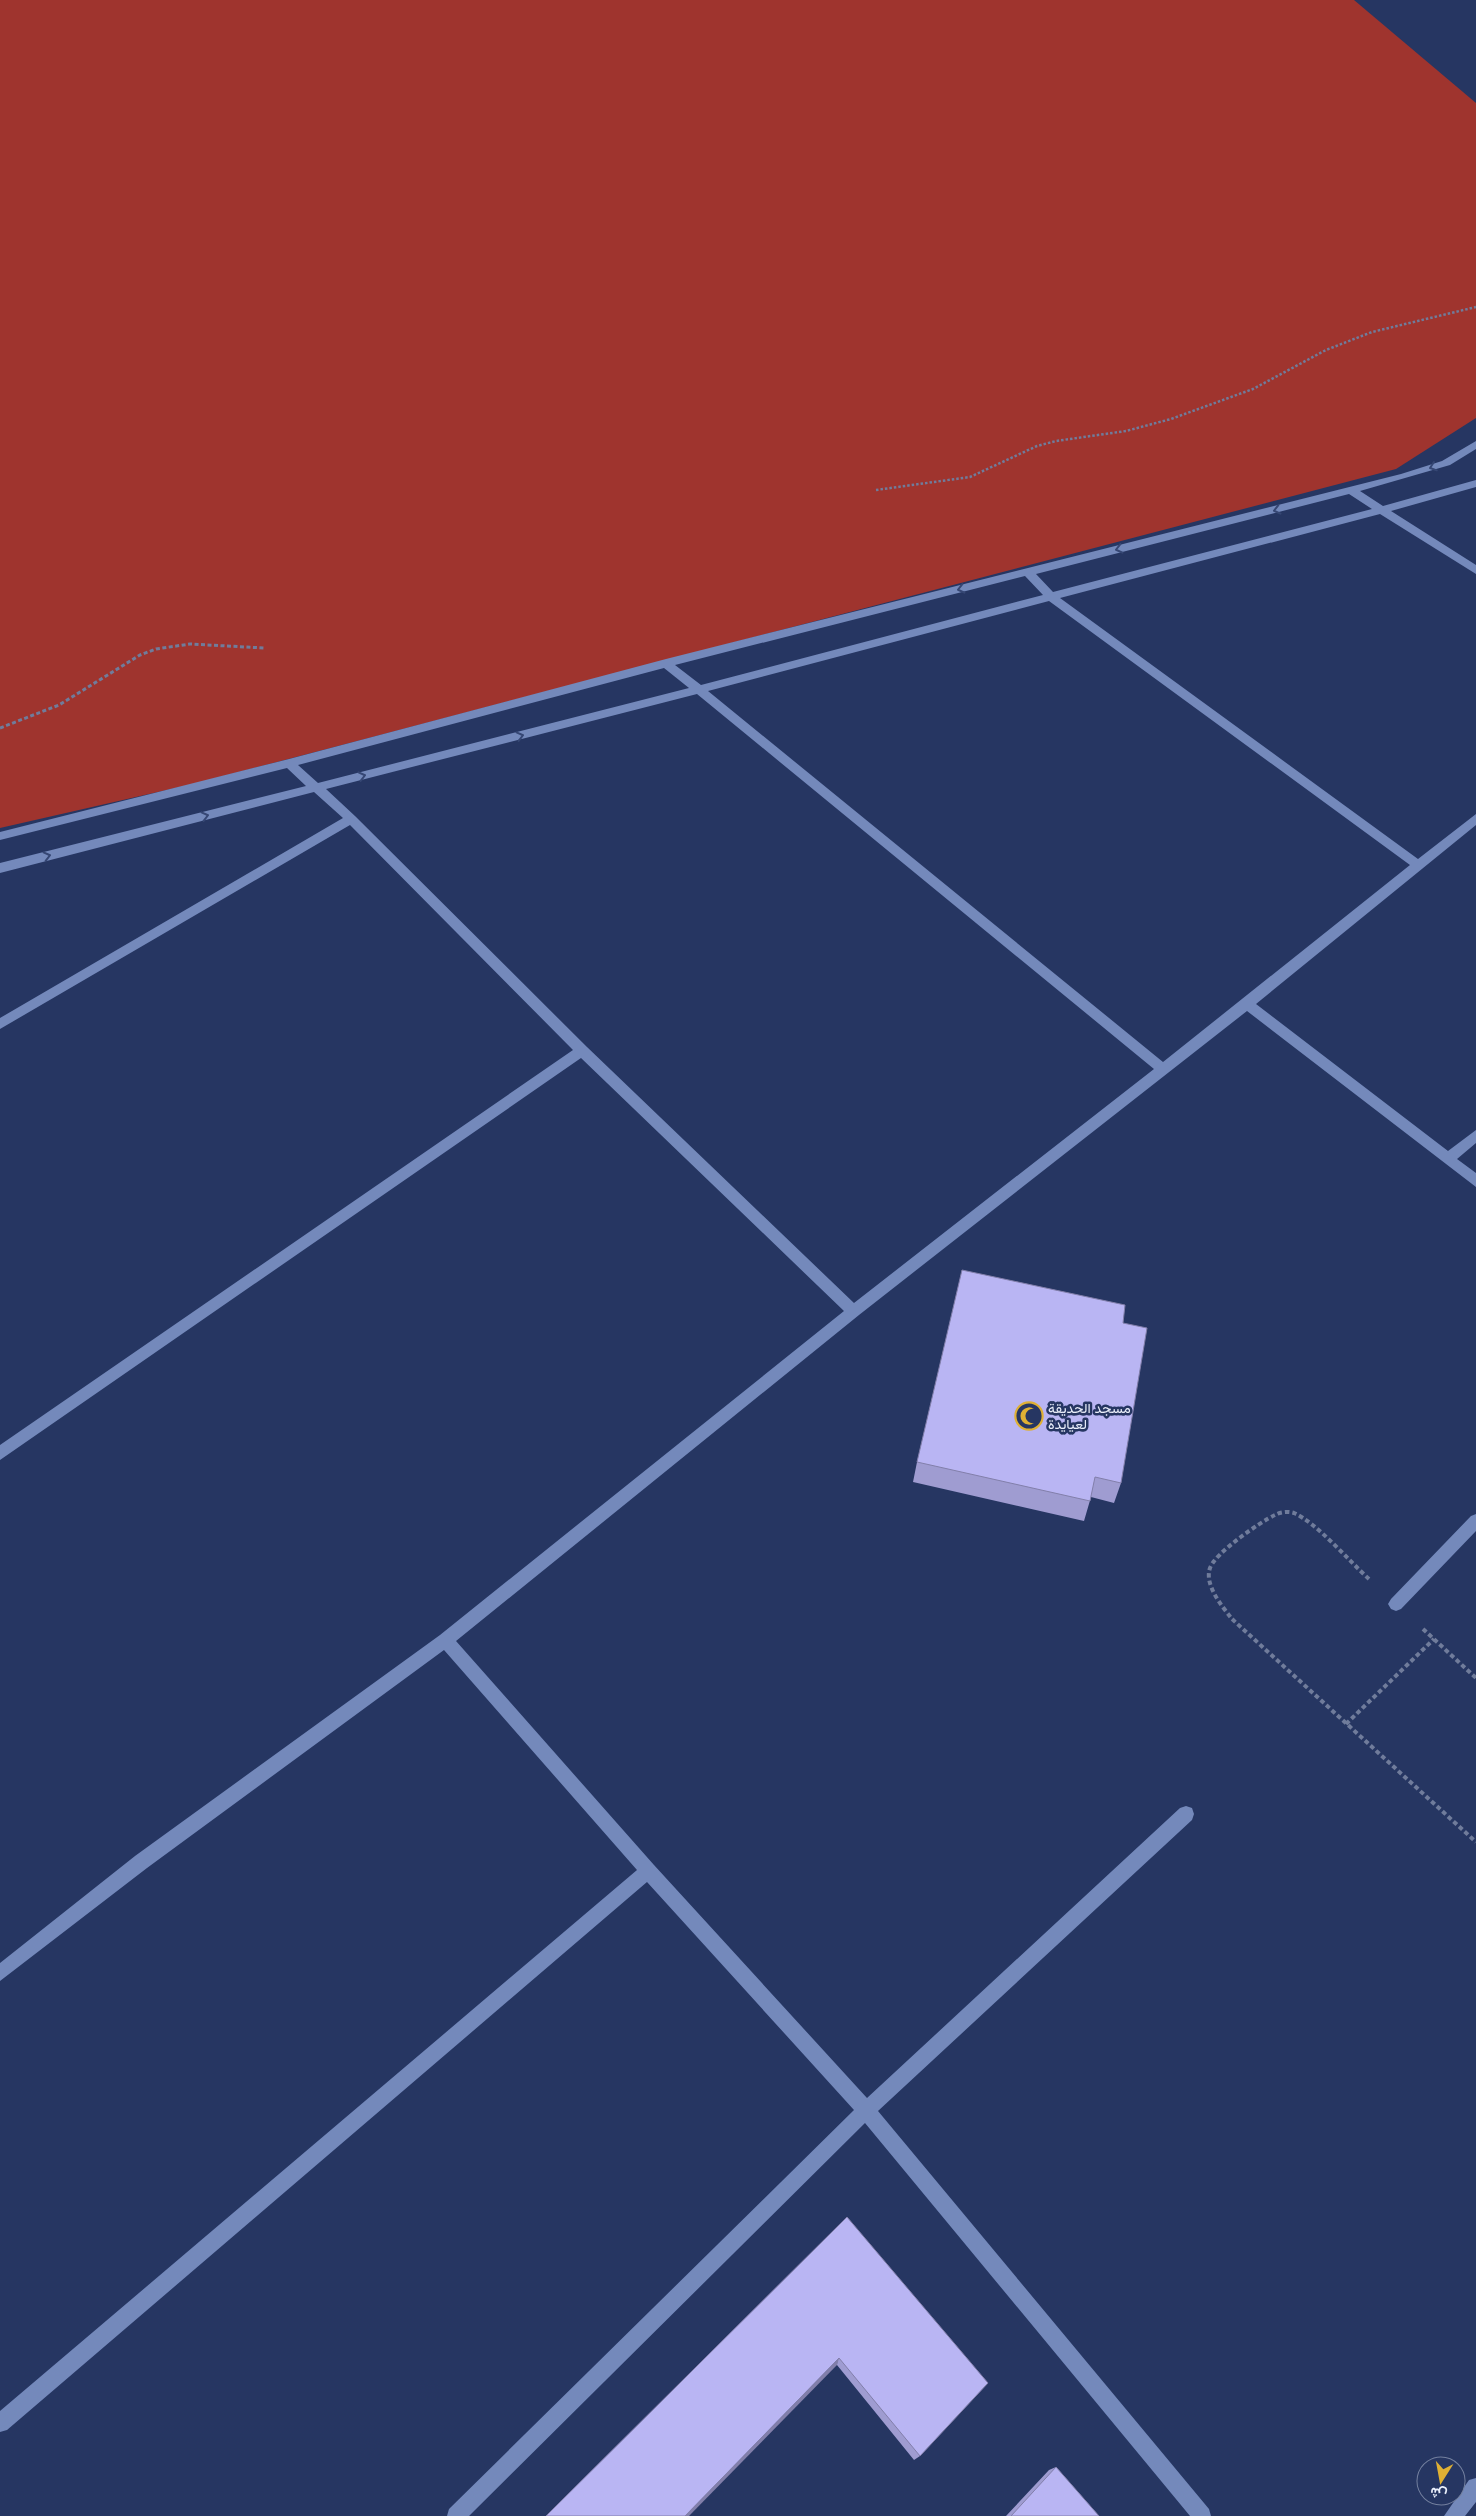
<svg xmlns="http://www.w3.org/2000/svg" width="1476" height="2516" font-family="'Nunito Sans',Vazirmatn,sans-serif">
  <rect width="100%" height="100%" fill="#263662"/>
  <!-- green -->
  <path fill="#9f342e" d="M0 0H1354L1476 103V418L1396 469 193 784 0 828Z"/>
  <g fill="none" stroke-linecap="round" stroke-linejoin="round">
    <!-- path-far2 -->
    <path stroke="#707c9b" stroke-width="2.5" stroke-dasharray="2.5 2" stroke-linecap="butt" d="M876 490 970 477 1037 446 1056 441 1126 431 1171 419 1253 389 1326 350 1372 332 1476 307"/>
    <!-- path-far1 -->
    <path stroke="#707c9b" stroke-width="3" stroke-dasharray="4 2.5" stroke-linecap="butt" d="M0 728 59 705 140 655 156 649 190 644 264 648"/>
    <!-- path -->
    <path stroke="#707c9b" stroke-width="4" stroke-dasharray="4.5 3" stroke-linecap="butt" d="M1369 1579C1349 1561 1317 1523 1294 1513 1288 1511 1280 1512 1275 1515 1260 1522 1215 1553 1210 1568 1204 1585 1222 1606 1232 1619L1476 1842
      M1423 1629 1476 1678
      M1346 1724 1434 1639"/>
    <!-- minor -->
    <path fill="#7489bb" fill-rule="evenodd" d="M1476 441V449L1450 465 1360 491 1383 506 1476 480V487L1391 511 1476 565V574L1380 514 1060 598 1418 859 1476 814V825L1256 1004 1448 1151 1476 1130V1143L1457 1159 1476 1173V1187L1247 1011 859 1315 456 1641 654 1865 867 2098 1180 1808 1186 1806 1192 1808 1194 1814 1192 1820 878 2111 1209 2509 1211 2516H1190L865 2123 469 2516H447L449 2509 854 2110 647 1882 7 2430 0 2432V2411L637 1870 444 1650 147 1868 0 1981V1963L135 1856 440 1635 844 1311 581 1058 0 1460V1445L573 1050 350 825 0 1029V1018L343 818 314 792 0 873V863L306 786 287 768 0 840V832L289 759 666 659 1401 474 1442 461ZM1349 494 1372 509 1053 592 1036 574ZM1025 576 1043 595 701 685 675 665ZM1049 601 1410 865 1163 1062 708 691ZM664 668 689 688 318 783 298 765ZM697 694 1154 1069 854 1303 587 1047 355 816 326 789Z
      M1476 1514V1531L1401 1609 1396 1611 1391 1609 1388 1604 1391 1599 1471 1516Z
      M1476 2478V2502L1465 2516H1444L1469 2480Z"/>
  </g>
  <!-- wall -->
  <path fill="#9f9cd1" d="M1123 1323 1121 1483 1114 1503 1091 1497 1084 1521 913 1482 917 1462Z
    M847 2217 920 2456 914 2460 837 2365Z
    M1056 2467 1099 2516H1006L1049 2470Z"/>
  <!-- shaded-wall -->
  <path fill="#827faa" d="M839 2358 837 2365 689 2516H685Z"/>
  <!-- building -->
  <path fill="#b9b5f3" stroke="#827faa" d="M962 1270 1125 1305 1123 1323 1147 1328 1121 1483 1095 1477 1090 1501 917 1462Z
    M847 2217 988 2383 920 2456 839 2358 685 2516H546Z
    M1056 2467 1099 2516H1011Z"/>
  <!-- one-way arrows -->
  <defs><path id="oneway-chevron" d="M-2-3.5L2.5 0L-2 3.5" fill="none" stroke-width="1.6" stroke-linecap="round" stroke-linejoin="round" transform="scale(1.25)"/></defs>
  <g stroke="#364774">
    <use href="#oneway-chevron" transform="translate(1433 467) rotate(161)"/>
    <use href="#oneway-chevron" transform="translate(1277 510) rotate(166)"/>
    <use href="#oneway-chevron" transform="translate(1119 549) rotate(166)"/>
    <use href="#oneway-chevron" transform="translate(961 589) rotate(166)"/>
    <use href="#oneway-chevron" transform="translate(520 736) rotate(-14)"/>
    <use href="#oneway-chevron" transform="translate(362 776) rotate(-14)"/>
    <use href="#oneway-chevron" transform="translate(205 816) rotate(-14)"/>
    <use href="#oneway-chevron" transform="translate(47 856) rotate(-14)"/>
  </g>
  <!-- icons -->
  <defs>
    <g id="mosque-ring" transform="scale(1.4375)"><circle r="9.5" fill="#263662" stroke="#dfb034" stroke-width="1.5"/><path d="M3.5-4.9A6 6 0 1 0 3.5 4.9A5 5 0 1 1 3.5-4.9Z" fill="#dfb034"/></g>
  </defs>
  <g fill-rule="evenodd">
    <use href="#mosque-ring" x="1029" y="1416"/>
  </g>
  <g text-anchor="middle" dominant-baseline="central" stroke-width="5" stroke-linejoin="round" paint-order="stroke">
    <!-- poi labels -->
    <g font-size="14" fill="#e9eefa" stroke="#263662" text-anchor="start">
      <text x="1048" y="1408">مسجد الحديقة<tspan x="1048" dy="16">لعيايدة</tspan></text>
    </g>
  </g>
  <!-- north arrow -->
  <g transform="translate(1441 2481) rotate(191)"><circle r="24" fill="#263662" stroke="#74809f"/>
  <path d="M0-4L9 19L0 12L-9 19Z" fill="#dfb034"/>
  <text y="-8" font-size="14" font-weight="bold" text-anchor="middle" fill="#e9eefa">ش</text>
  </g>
</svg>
